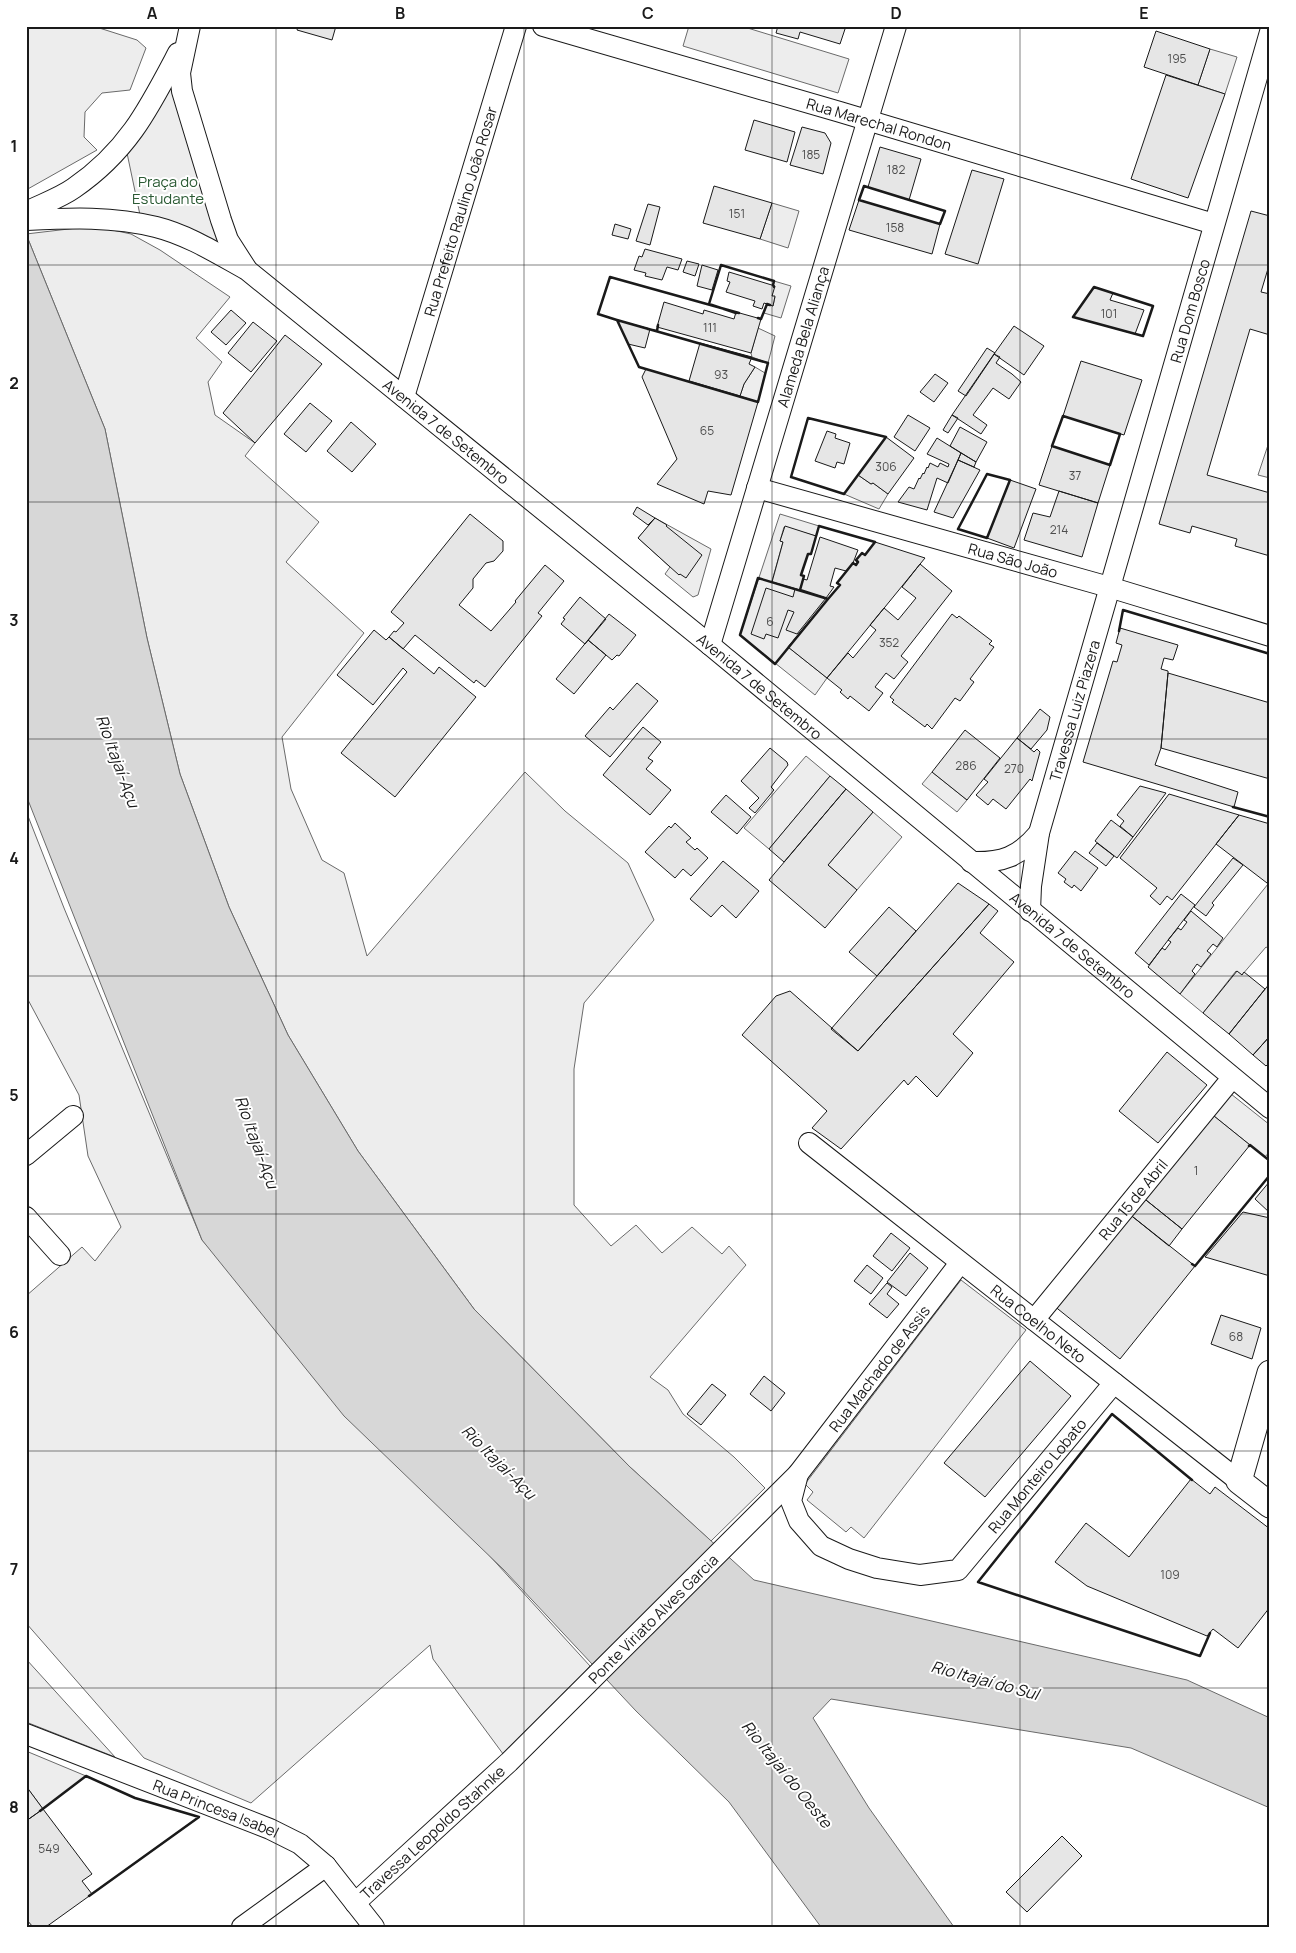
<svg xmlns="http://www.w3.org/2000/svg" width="1296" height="1953" font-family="Manrope,sans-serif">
  <rect width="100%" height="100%" fill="#fff"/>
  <!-- built -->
  <path fill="#ededed" stroke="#6a6a6a" d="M26 26H93L137 40 146 48 130 90 102 93 85 112 84 137 97 150 26 190Z
    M689 26H741L849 59 838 93 683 46Z
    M1210 49 1237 57 1225 94 1198 85Z
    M175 65 220 243 140 215 127 153 150 123Z
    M772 203 799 211 788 248 760 239Z
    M94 226 131 234 160 250 230 297 196 338 222 362 208 382 215 415 255 443 245 456 319 522 286 562 364 633 282 737 291 789 322 860 344 873 367 956 525 772 565 811 628 863 654 920 584 1003 574 1069V1205L611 1246 636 1225 662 1253 692 1227 722 1254 729 1246 746 1265 650 1377 668 1390 683 1414 734 1457 765 1488 711 1541 630 1467 474 1309 358 1151 288 1035 229 907 180 774 147 638 105 429 26 234Z
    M774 281 791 286 781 318 764 313 767 304 773 306 775 297 772 296Z
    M758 328 775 336 768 363 752 357 751 353Z
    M755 367 765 373 758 402 740 396 744 384Z
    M1270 439V478L1258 475Z
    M858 475 871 484 873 483 888 494 879 509 844 494Z
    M780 514 819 526 816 536 784 527 780 541 783 542 772 581 828 599 788 647 827 678 815 695 740 635Z
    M655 518 711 549 698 595 693 597 665 574 670 567 638 538Z
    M806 756 830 776 769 849 744 828Z
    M932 772 967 800 957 812 922 784Z
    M26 811 64 908 202 1240 590 1666 509 1762 433 1659 430 1645 251 1803 144 1758 26 1623V1296L82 1247 95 1261 121 1227 88 1156 79 1095 26 996Z
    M873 812 902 837 857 890 828 865Z
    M1270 876V949L1266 947 1242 975 1236 971 1203 1013 1180 994 1268 884 1267 883Z
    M1226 1090 1270 1125V1151L1265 1157 1209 1112Z
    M961 1280 1026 1330 864 1538 851 1527 846 1532 807 1500 813 1492 805 1484Z
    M26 1659 115 1757 26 1722Z
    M26 1751 86 1776 43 1809 26 1786Z"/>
  <!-- water -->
  <path fill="#d7d7d7" stroke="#6a6a6a" d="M26 234 105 429 147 638 180 774 229 907 288 1035 358 1151 474 1309 630 1467 754 1580 1187 1680 1270 1718V1808L1131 1748 831 1699 813 1718 869 1808 954 1927H821L729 1802 636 1711 504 1570 344 1416 202 1240 26 795Z"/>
  <!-- building -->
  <path fill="#e6e6e6" stroke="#1a1a1a" d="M298 26H336L332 40 297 30Z
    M778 26H846L840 44 800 32 798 39 776 33Z
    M1156 31 1210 49 1198 85 1144 67Z
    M1166 75 1225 94 1188 198 1131 179Z
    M754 120 795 132 787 162 745 150Z
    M802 127 825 133 831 143 823 174 790 165Z
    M880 147 921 159 909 200 868 187Z
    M972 170 1004 179 978 264 945 254Z
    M714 186 772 203 760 239 703 223Z
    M859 200 940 224 932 254 849 230Z
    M648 204 660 207 650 245 636 241Z
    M1251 211 1270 216V262L1261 292 1270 294V335L1250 329 1207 475 1270 493V556L1235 546 1237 539 1192 526 1190 533 1159 524Z
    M615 224 631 229 628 239 612 235Z
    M645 249 682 259 678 270 667 267 662 280 645 276 646 273 634 270 639 256 642 257Z
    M687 261 699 264 695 276 683 272Z
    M702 265 718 270 712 290 697 286Z
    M729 272 775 286 772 296H775L773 306 764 303 762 309 753 306 755 301 726 292 730 282 727 281Z
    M1094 287 1113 293 1110 300 1144 310 1135 334 1073 317Z
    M664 302 703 314 704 310 734 319 736 312 761 319 751 353 657 327Z
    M231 310 246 323 226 345 211 332Z
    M617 320 650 329 645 348 628 344Z
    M253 322 277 341 251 372 228 353Z
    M1014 326 1044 346 1024 375 994 354Z
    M285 335 322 364 255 443 223 413Z
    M700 343 752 357 749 364 755 367 744 384 740 396 689 381Z
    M987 348 995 353 966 396 958 391Z
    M994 354 1000 357 996 363 1012 374 1021 382 1009 399 993 388 973 415 987 425 981 434 952 415Z
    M1081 361 1142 380 1124 435 1063 416Z
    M646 369 758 402 731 495 708 491 704 504 657 484 677 459 642 377Z
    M935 374 948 383 934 402 920 392Z
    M310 403 332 421 306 452 284 434Z
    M908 415 930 428 915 451 894 437Z
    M952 415 958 418 948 433 943 430Z
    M351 422 376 444 352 472 327 451Z
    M960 427 987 442 976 462 950 446Z
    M827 431 836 434 835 438 850 443 844 464 837 462 835 468 815 461Z
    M886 437 914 458 888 494 873 483 871 484 858 475Z
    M937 438 961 453 948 483 937 478 927 510 898 502 909 487 914 489 919 478 920 479 923 473 924 474 927 467 928 468 930 463 938 467 940 463 948 467 949 464 927 454Z
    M1052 446 1110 465 1098 503 1039 485Z
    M961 453 976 462 974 467 958 460Z
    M958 460 980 470 953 518 934 512Z
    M1010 480 1036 489 1014 548 987 538Z
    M1059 491 1098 503 1082 557 1024 540 1033 513 1050 517Z
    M637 507 655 518 648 525 633 514Z
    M470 514 503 541V551L494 561 486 563 473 579V588L459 605 491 631 516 602 515 601 545 565 564 581 538 613 542 616 485 687 476 680 474 683 415 635 403 649 389 637 394 631 396 632 404 623 391 612Z
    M655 518 667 525 666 526 702 555 686 578 680 574 679 575 638 538Z
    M785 526 816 536 811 554H808L801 575 804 576 800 590 772 582 783 542 780 541Z
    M820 537 858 550 853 563 846 571 835 568 830 586 834 587 826 598 800 590 803 579 807 580Z
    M875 542 925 558 827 678 788 647 840 585 837 583 853 563 856 565 858 562 856 560 862 553 865 555Z
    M920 564 952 591 901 656 908 662 894 679 886 673 875 687 883 693 869 711 850 696 848 699 840 692 842 690 827 678 848 653 853 658 876 630 870 625 884 608 898 620 916 598 902 587Z
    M766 588 793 597 795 589 826 598 797 634 786 630 794 612 788 610 778 638 766 634 764 639 751 634Z
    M580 597 606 619 585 644 561 624 565 619 563 618Z
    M609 614 636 635 619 656 617 655 612 660 588 640Z
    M952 614 957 618 959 616 992 641 989 644 994 647 970 679 974 682 960 701 955 698 932 729 927 724 925 727 892 702 894 700 890 697Z
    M1120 628 1178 645 1173 660 1164 658 1161 669 1168 671V673L1161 748 1155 765 1238 792 1234 807 1083 762 1113 661 1117 662 1122 645 1116 643Z
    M374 630 386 640 389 637 434 674 439 667 476 697 395 797 341 753 407 672 403 668 373 705 337 675Z
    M588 640 606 655 574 694 556 679Z
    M1168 673 1270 703V779L1161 748Z
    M637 683 658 701 610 757 585 736 610 707 613 710Z
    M1040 709 1050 717 1047 730 1031 749 1017 738Z
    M643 727 661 742 648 758 653 761 646 769 671 790 650 815 603 775Z
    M965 730 1000 758 967 800 932 772Z
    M1017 738 1034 752 1037 749 1040 752 1032 781 1030 779 1006 809 993 799 988 805 976 795 988 782 984 779Z
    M770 748 787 762 788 765 771 787 774 790 755 813 749 808 759 798 741 781Z
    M830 776 846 789 784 862 769 849Z
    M1140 786 1166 793 1133 837 1120 826 1124 821 1117 815Z
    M846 789 873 812 828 865 857 890 825 928 769 880Z
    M1169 794 1239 815 1172 900 1167 896 1160 905 1150 896 1157 888 1120 858Z
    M726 795 751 817 737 834 711 812Z
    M1239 815 1270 824V876L1267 883 1216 844Z
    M1111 820 1133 837 1117 858 1095 841Z
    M675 823 691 838 686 842 695 850 697 848 708 858 691 876 683 869 675 878 645 852 669 826 671 828Z
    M1097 843 1114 856 1106 866 1089 853Z
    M1075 851 1098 868 1081 891 1074 885 1072 888 1064 882 1066 879 1058 873Z
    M1233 858 1243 865 1212 903 1214 905 1206 916 1194 907Z
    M723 861 759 891 736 918 722 905 711 917 690 899Z
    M958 883 989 904 858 1051 831 1029Z
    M1181 894 1195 905 1149 965 1135 953Z
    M989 904 998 911 980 933 1014 962 953 1034 973 1053 937 1097 916 1076 908 1085 904 1080 841 1149 812 1128 827 1111 742 1035 776 996 790 991 858 1051Z
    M889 907 916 931 877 976 849 952Z
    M1191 911 1223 938 1217 947 1213 944 1207 951 1211 954 1201 967 1197 964 1192 971 1195 974 1180 994 1148 967 1162 948 1165 950 1171 942 1168 940 1178 928 1181 930 1187 922 1184 920Z
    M1237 971 1242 975 1244 972 1265 989 1229 1034 1203 1013Z
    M1270 983V1036L1253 1055 1229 1034Z
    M1270 1036V1065L1268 1064 1266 1066 1253 1055Z
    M1167 1052 1207 1085 1158 1143 1119 1111Z
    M1209 1112 1250 1145 1182 1229 1141 1196Z
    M1270 1181V1213L1255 1199Z
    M1141 1196 1182 1229 1169 1246 1128 1213Z
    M1243 1212 1270 1218V1276L1205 1257Z
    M1128 1213 1195 1266 1120 1359 1053 1305Z
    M891 1233 910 1248 892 1271 873 1256Z
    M910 1253 928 1268 906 1296 887 1282Z
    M867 1265 883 1278 871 1294 854 1281Z
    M887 1283 892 1287 887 1294 899 1304 887 1318 869 1304Z
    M1221 1315 1261 1328 1252 1359 1211 1344Z
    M1030 1361 1071 1396 985 1497 944 1463Z
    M764 1376 785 1393 771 1411 750 1394Z
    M712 1384 726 1395 701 1425 687 1414Z
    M1191 1479 1210 1494 1215 1487 1270 1529V1607L1238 1648 1213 1629 1207 1636 1087 1586 1055 1562 1086 1523 1129 1557Z
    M26 1786 43 1809 26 1821Z
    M43 1809 92 1874 82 1881 92 1894 46 1927H33L26 1919V1821Z
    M1062 1836 1082 1856 1027 1912 1006 1892Z"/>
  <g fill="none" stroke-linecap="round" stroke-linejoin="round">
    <!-- minor casing -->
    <g stroke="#1a1a1a" stroke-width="22">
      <g id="minor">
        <path d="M190 26 180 73 182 91 221 220 228 240 246 268"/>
        <path id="s1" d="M543 26 840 112 1214 224"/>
        <path d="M26 212C42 204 60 198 74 188 128 151 149 108 178 53"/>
        <path id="s2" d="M26 220C70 218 113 216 156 227 188 235 218 254 247 270L710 645 1270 1108"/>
        <path id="s3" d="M404 397 516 26"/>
        <path id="s4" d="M757 488 1109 587 1270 636"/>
        <path id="s5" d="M710 645 896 26"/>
        <path d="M971 862C1002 863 1019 857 1039 833"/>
        <path id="s6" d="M1030 911 1031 886 1039 833 1270 32"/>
        <path id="s7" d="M809 1143 1239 1481"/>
        <path d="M26 1155 73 1116"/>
        <path d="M26 1217 60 1255"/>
        <path id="s8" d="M1034 1320 1232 1078"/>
        <path id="s9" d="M798 1474 791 1501 799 1521 821 1546 849 1559 877 1568 920 1575 958 1570 1114 1383"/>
        <path id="s10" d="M26 1734 270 1829 300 1844 326 1866 374 1927"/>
        <path id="s11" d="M355 1903 509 1762 798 1474 960 1263"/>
        <path d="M242 1927 326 1866"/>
      </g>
    </g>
    <!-- major casing -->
    <g stroke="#1a1a1a" stroke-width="27">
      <path id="major" d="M1270 1373 1239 1481 1270 1505"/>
    </g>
    <!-- minor -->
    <use href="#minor" stroke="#fff" stroke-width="20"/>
    <!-- major -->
    <use href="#major" stroke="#fff" stroke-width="25"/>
    <!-- wall -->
    <path stroke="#1a1a1a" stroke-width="2.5" d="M864 186 945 211 940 224 859 200Z
      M1094 287 1153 306 1143 336 1073 317Z
      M709 304 721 265 774 281 773 285 774 287
      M709 304 736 313
      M758 318 761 319 767 304 770 305
      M617 320 768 363 758 402 639 367Z
      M620 321 598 314 610 277 739 313
      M648 329 657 331 658 325
      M1063 416 1120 434 1110 465 1052 446Z
      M808 418 886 437 844 494 791 477Z
      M987 474 1010 480 987 538 958 529Z
      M819 526 875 542 865 555 862 553 856 560 858 562 856 565 853 563 837 583 840 585 828 599 800 590 804 576 801 575 808 554H811Z
      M758 578 828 599 775 664 740 635Z
      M1119 631 1123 610 1270 654
      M1233 807 1270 817
      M1249 1146 1250 1145 1270 1161
      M1192 1264 1195 1266 1270 1175
      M1192 1480 1112 1414 978 1582 1200 1656 1210 1633
      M40 1811 86 1776 135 1798 199 1817 89 1896"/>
  </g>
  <!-- grid -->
  <path fill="none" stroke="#1a1a1a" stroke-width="1" stroke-opacity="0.55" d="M276 26V1927M524 26V1927M772 26V1927M1020 26V1927M26 265H1270M26 502H1270M26 739H1270M26 976H1270M26 1214H1270M26 1451H1270M26 1688H1270"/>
  <g text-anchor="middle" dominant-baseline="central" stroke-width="4" stroke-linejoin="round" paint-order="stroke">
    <!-- number labels -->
    <g font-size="12" fill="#4d4d4d">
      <text x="1177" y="58">195</text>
      <text x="811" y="154">185</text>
      <text x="896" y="169">182</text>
      <text x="737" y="213">151</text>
      <text x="895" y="227">158</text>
      <text x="1109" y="313">101</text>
      <text x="710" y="327">111</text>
      <text x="721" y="374">93</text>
      <text x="707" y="430">65</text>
      <text x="886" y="466">306</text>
      <text x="1075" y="475">37</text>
      <text x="1059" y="529">214</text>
      <text x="770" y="621">6</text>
      <text x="889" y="642">352</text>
      <text x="966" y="765">286</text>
      <text x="1014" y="768">270</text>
      <text x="1196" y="1170">1</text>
      <text x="1236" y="1336">68</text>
      <text x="1170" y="1574">109</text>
      <text x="49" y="1848">549</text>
    </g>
    <!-- street labels -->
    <g font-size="15" fill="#1a1a1a" stroke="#fff">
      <text stroke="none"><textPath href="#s1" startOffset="350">Rua Marechal Rondon</textPath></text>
      <text stroke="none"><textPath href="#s3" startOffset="194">Rua Prefeito Raulino João Rosar</textPath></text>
      <text stroke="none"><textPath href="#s6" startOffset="622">Rua Dom Bosco</textPath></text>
      <text stroke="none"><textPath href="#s5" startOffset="322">Alameda Bela Aliança</textPath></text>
      <text stroke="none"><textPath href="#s2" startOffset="488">Avenida 7 de Setembro</textPath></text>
      <text stroke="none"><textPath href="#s4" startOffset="266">Rua São João</textPath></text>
      <text stroke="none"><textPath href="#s2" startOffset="892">Avenida 7 de Setembro</textPath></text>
      <text stroke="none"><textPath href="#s6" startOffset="206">Travessa Luiz Piazera</textPath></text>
      <text stroke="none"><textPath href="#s2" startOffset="1298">Avenida 7 de Setembro</textPath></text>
      <text stroke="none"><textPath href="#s8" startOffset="156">Rua 15 de Abril</textPath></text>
      <text stroke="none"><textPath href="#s7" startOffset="292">Rua Coelho Neto</textPath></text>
      <text stroke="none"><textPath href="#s11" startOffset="750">Rua Machado de Assis</textPath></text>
      <text stroke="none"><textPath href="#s9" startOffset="348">Rua Monteiro Lobato</textPath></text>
      <text stroke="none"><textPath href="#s11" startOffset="412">Ponte Viriato Alves Garcia</textPath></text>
      <text stroke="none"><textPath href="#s10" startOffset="204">Rua Princesa Isabel</textPath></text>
      <text stroke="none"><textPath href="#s11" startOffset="105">Travessa Leopoldo Stahnke</textPath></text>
    </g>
    <!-- park labels -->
    <g font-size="15" fill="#2b5a34" stroke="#fff">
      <text x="168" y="181">Praça do<tspan x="168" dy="17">Estudante</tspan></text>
    </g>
    <!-- water labels -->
    <g font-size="16" font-style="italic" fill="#1a1a1a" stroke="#fff">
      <text transform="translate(118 761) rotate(70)">Rio Itajaí-Açu</text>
      <text transform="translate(257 1142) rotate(70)">Rio Itajaí-Açu</text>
      <text transform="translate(499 1462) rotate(45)">Rio Itajaí-Açu</text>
      <text transform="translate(985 1680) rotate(15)">Rio Itajaí do Sul</text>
      <text transform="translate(787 1774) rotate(51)">Rio Itajaí do Oeste</text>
    </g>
  </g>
  <!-- border -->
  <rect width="1296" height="1953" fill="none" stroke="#ffffff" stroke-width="55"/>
  <rect x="28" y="28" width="1240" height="1898" fill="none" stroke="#1a1a1a" stroke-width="2"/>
  <g font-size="16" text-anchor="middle" font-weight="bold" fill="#1a1a1a">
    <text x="152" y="19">A</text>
    <text x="400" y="19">B</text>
    <text x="648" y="19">C</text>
    <text x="896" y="19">D</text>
    <text x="1144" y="19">E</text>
    <text x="14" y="152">1</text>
    <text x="14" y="389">2</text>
    <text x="14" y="626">3</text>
    <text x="14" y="864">4</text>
    <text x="14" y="1101">5</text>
    <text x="14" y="1338">6</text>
    <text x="14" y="1575">7</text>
    <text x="14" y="1813">8</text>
  </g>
</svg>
